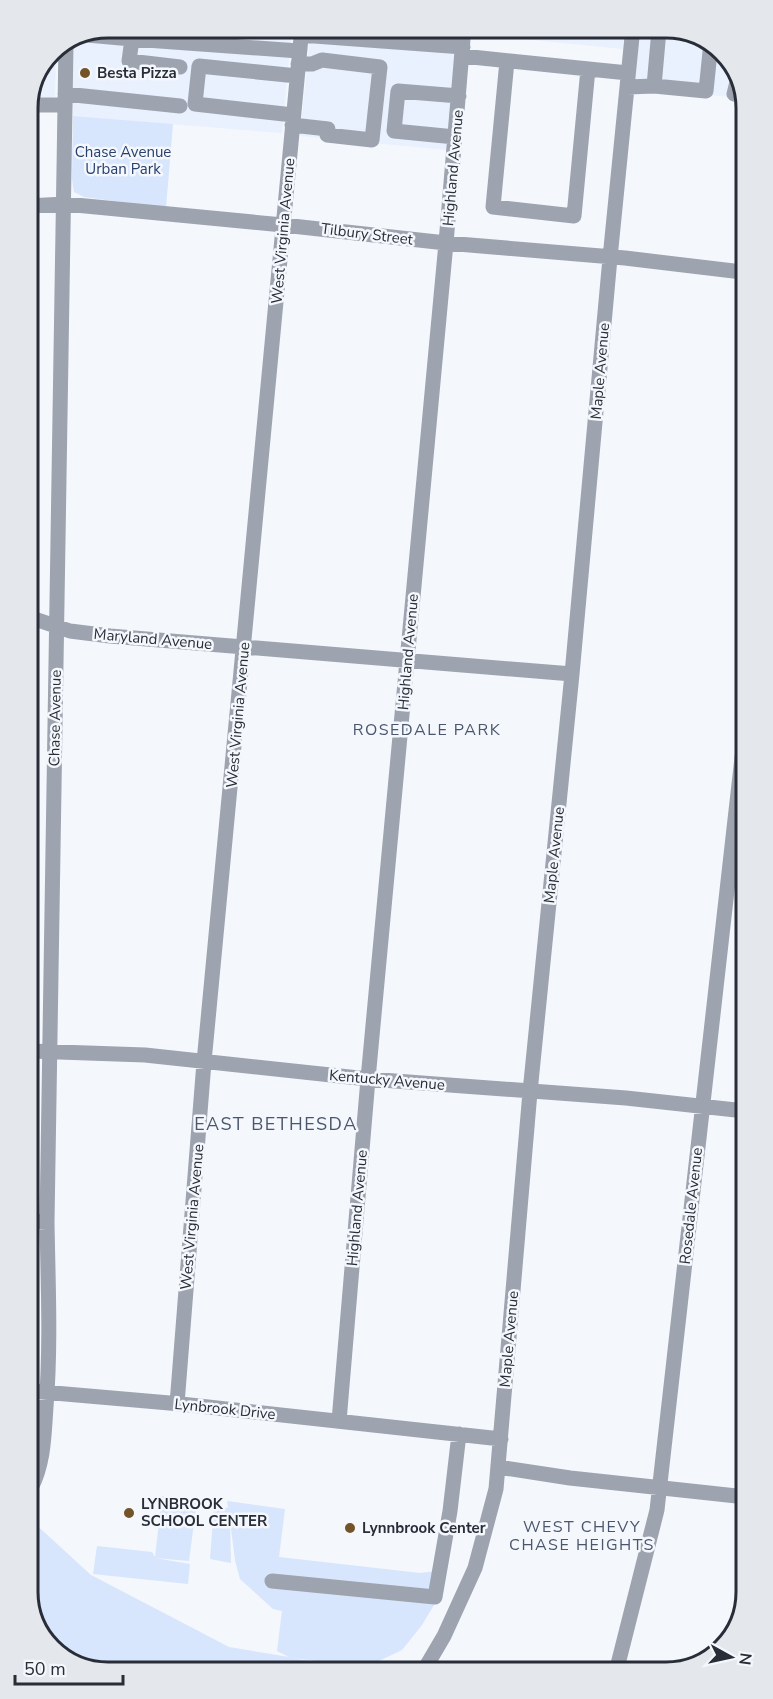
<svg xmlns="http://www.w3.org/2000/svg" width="773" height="1699" font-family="'Nunito Sans',sans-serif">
  <rect width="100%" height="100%" fill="#f4f7fc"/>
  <!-- built -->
  <path fill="#e9f0fe" d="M107 27H292L282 133 73 116 71 86 73 41Z
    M311 27H458L447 150 300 136Z
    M475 27H625L623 49 474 34Z
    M640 27H671L714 43 742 81V98L635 88Z
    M56 48 55 97 29 98 51 50Z"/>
  <!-- green -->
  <path fill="#d7e5fd" d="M73 116 173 124 166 208 84 197 74 192 72 179Z
    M162 1496 197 1500 189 1561 155 1558 190 1564 188 1584 93 1574 97 1546 152 1552 155 1557Z
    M227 1501 285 1509 279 1557 420 1573 445 1570 443 1590 422 1625 402 1650 366 1667 292 1658 360 1670 102 1672 59 1656 31 1618V1520L91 1575 229 1647 289 1657 277 1651 282 1611 273 1609 240 1579 235 1560 230 1521 231 1563 210 1559 214 1506 228 1508Z"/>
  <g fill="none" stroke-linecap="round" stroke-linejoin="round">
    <!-- minor -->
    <path stroke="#9da3af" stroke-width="15" d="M138 27 146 29 155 27
      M652 27 659 30 687 33
      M87 35 132 39 129 61 180 67
      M301 35 463 47
      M132 39 299 51
      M214 45 215 27
      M462 56 628 73
      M507 61 493 207 574 216 588 69
      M737 82 734 94 742 95
      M654 86 706 91 711 42
      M627 87 654 86 659 30
      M65 94 180 106
      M27 105H64
      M293 115 195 104 199 66 297 76
      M292 125 328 129 327 135 372 140 380 67 322 60 312 64H298
      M455 137 394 131 398 91 459 96
      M27 206 65 204 283 225 446 243 625 258 742 272
      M29 617 70 631 110 636 572 674
      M30 1051 145 1055 368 1079 626 1098 745 1111
      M30 1221 47 1222
      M31 1391 181 1404 501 1439
      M177 1404 204 1062 302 27
      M339 1421 368 1079 446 243 464 27
      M498 1467 570 1478 746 1497
      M31 1488C44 1463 44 1435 46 1407 51 1345 48 1283 47 1222L66 44
      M272 1581 435 1597 450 1511 459 1434
      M617 1668 657 1510 744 740
      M424 1670 444 1636 475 1568 496 1489 530 1092 572 674 610 258 633 27"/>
  </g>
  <!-- markers -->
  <g fill="#735429" stroke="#f4f7fc" stroke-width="2">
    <circle cx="85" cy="73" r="6"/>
    <circle cx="129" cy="1513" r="6"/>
    <circle cx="350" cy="1528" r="6"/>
  </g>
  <g text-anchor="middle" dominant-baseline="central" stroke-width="5" stroke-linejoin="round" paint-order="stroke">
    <!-- poi labels -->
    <g font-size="15" font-weight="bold" fill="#282d38" stroke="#f4f7fc" text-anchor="start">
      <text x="97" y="73">Besta Pizza</text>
      <text x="141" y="1504">LYNBROOK<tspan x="141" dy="17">SCHOOL CENTER</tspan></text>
      <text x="362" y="1528">Lynnbrook Center</text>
    </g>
    <!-- park labels -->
    <g font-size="15" fill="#27406e" stroke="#f4f7fc">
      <text x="123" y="152">Chase Avenue<tspan x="123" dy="17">Urban Park</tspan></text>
    </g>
    <!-- street labels -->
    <g font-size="15" fill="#282d38" stroke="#f4f7fc">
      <text transform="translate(453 168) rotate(-85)">Highland Avenue</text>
      <text transform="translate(283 231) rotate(-85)">West Virginia Avenue</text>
      <text transform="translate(367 234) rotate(7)">Tilbury Street</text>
      <text transform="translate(600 371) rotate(-85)">Maple Avenue</text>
      <text transform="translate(153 639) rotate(5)">Maryland Avenue</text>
      <text transform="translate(408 652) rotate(-85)">Highland Avenue</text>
      <text transform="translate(238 715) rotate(-85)">West Virginia Avenue</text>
      <text transform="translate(55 718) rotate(-89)">Chase Avenue</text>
      <text transform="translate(554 855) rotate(-84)">Maple Avenue</text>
      <text transform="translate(387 1080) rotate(5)">Kentucky Avenue</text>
      <text transform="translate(691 1206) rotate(-84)">Rosedale Avenue</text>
      <text transform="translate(357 1208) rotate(-85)">Highland Avenue</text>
      <text transform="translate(192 1217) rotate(-85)">West Virginia Avenue</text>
      <text transform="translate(509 1339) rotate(-85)">Maple Avenue</text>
      <text transform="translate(225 1409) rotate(6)">Lynbrook Drive</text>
    </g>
    <!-- neighbourhood labels -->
    <g font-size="16" letter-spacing="1.5" fill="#4a566d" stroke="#f4f7fc">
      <text x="427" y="730">ROSEDALE PARK</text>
      <text x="582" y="1527">WEST CHEVY<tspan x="582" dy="18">CHASE HEIGHTS</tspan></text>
    </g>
    <!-- quarter labels -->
    <g font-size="18" letter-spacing="1.5" fill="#4a566d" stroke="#f4f7fc">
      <text x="276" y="1124">EAST BETHESDA</text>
    </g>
  </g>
  <!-- crop -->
  <path d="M0 0H773V1699H0ZM108 38H666A70 70 0 0 1 736 108V1592A70 70 0 0 1 666 1662H108A70 70 0 0 1 38 1592V108A70 70 0 0 1 108 38Z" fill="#e4e7ec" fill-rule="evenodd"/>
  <path fill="none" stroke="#282d38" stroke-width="3" d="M108 38H666A70 70 0 0 1 736 108V1592A70 70 0 0 1 666 1662H108A70 70 0 0 1 38 1592V108A70 70 0 0 1 108 38Z"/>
  <!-- north arrow -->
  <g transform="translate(731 1657) rotate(98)" stroke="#f4f7fc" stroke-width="4.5" paint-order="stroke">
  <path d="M0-4.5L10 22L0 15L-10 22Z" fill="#282d38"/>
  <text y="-9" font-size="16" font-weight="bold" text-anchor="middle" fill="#282d38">N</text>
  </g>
  <!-- scale -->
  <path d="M15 1675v9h108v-9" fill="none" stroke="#282d38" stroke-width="3"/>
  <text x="24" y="1675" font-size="18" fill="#282d38" stroke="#f4f7fc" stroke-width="4.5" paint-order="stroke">50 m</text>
</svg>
